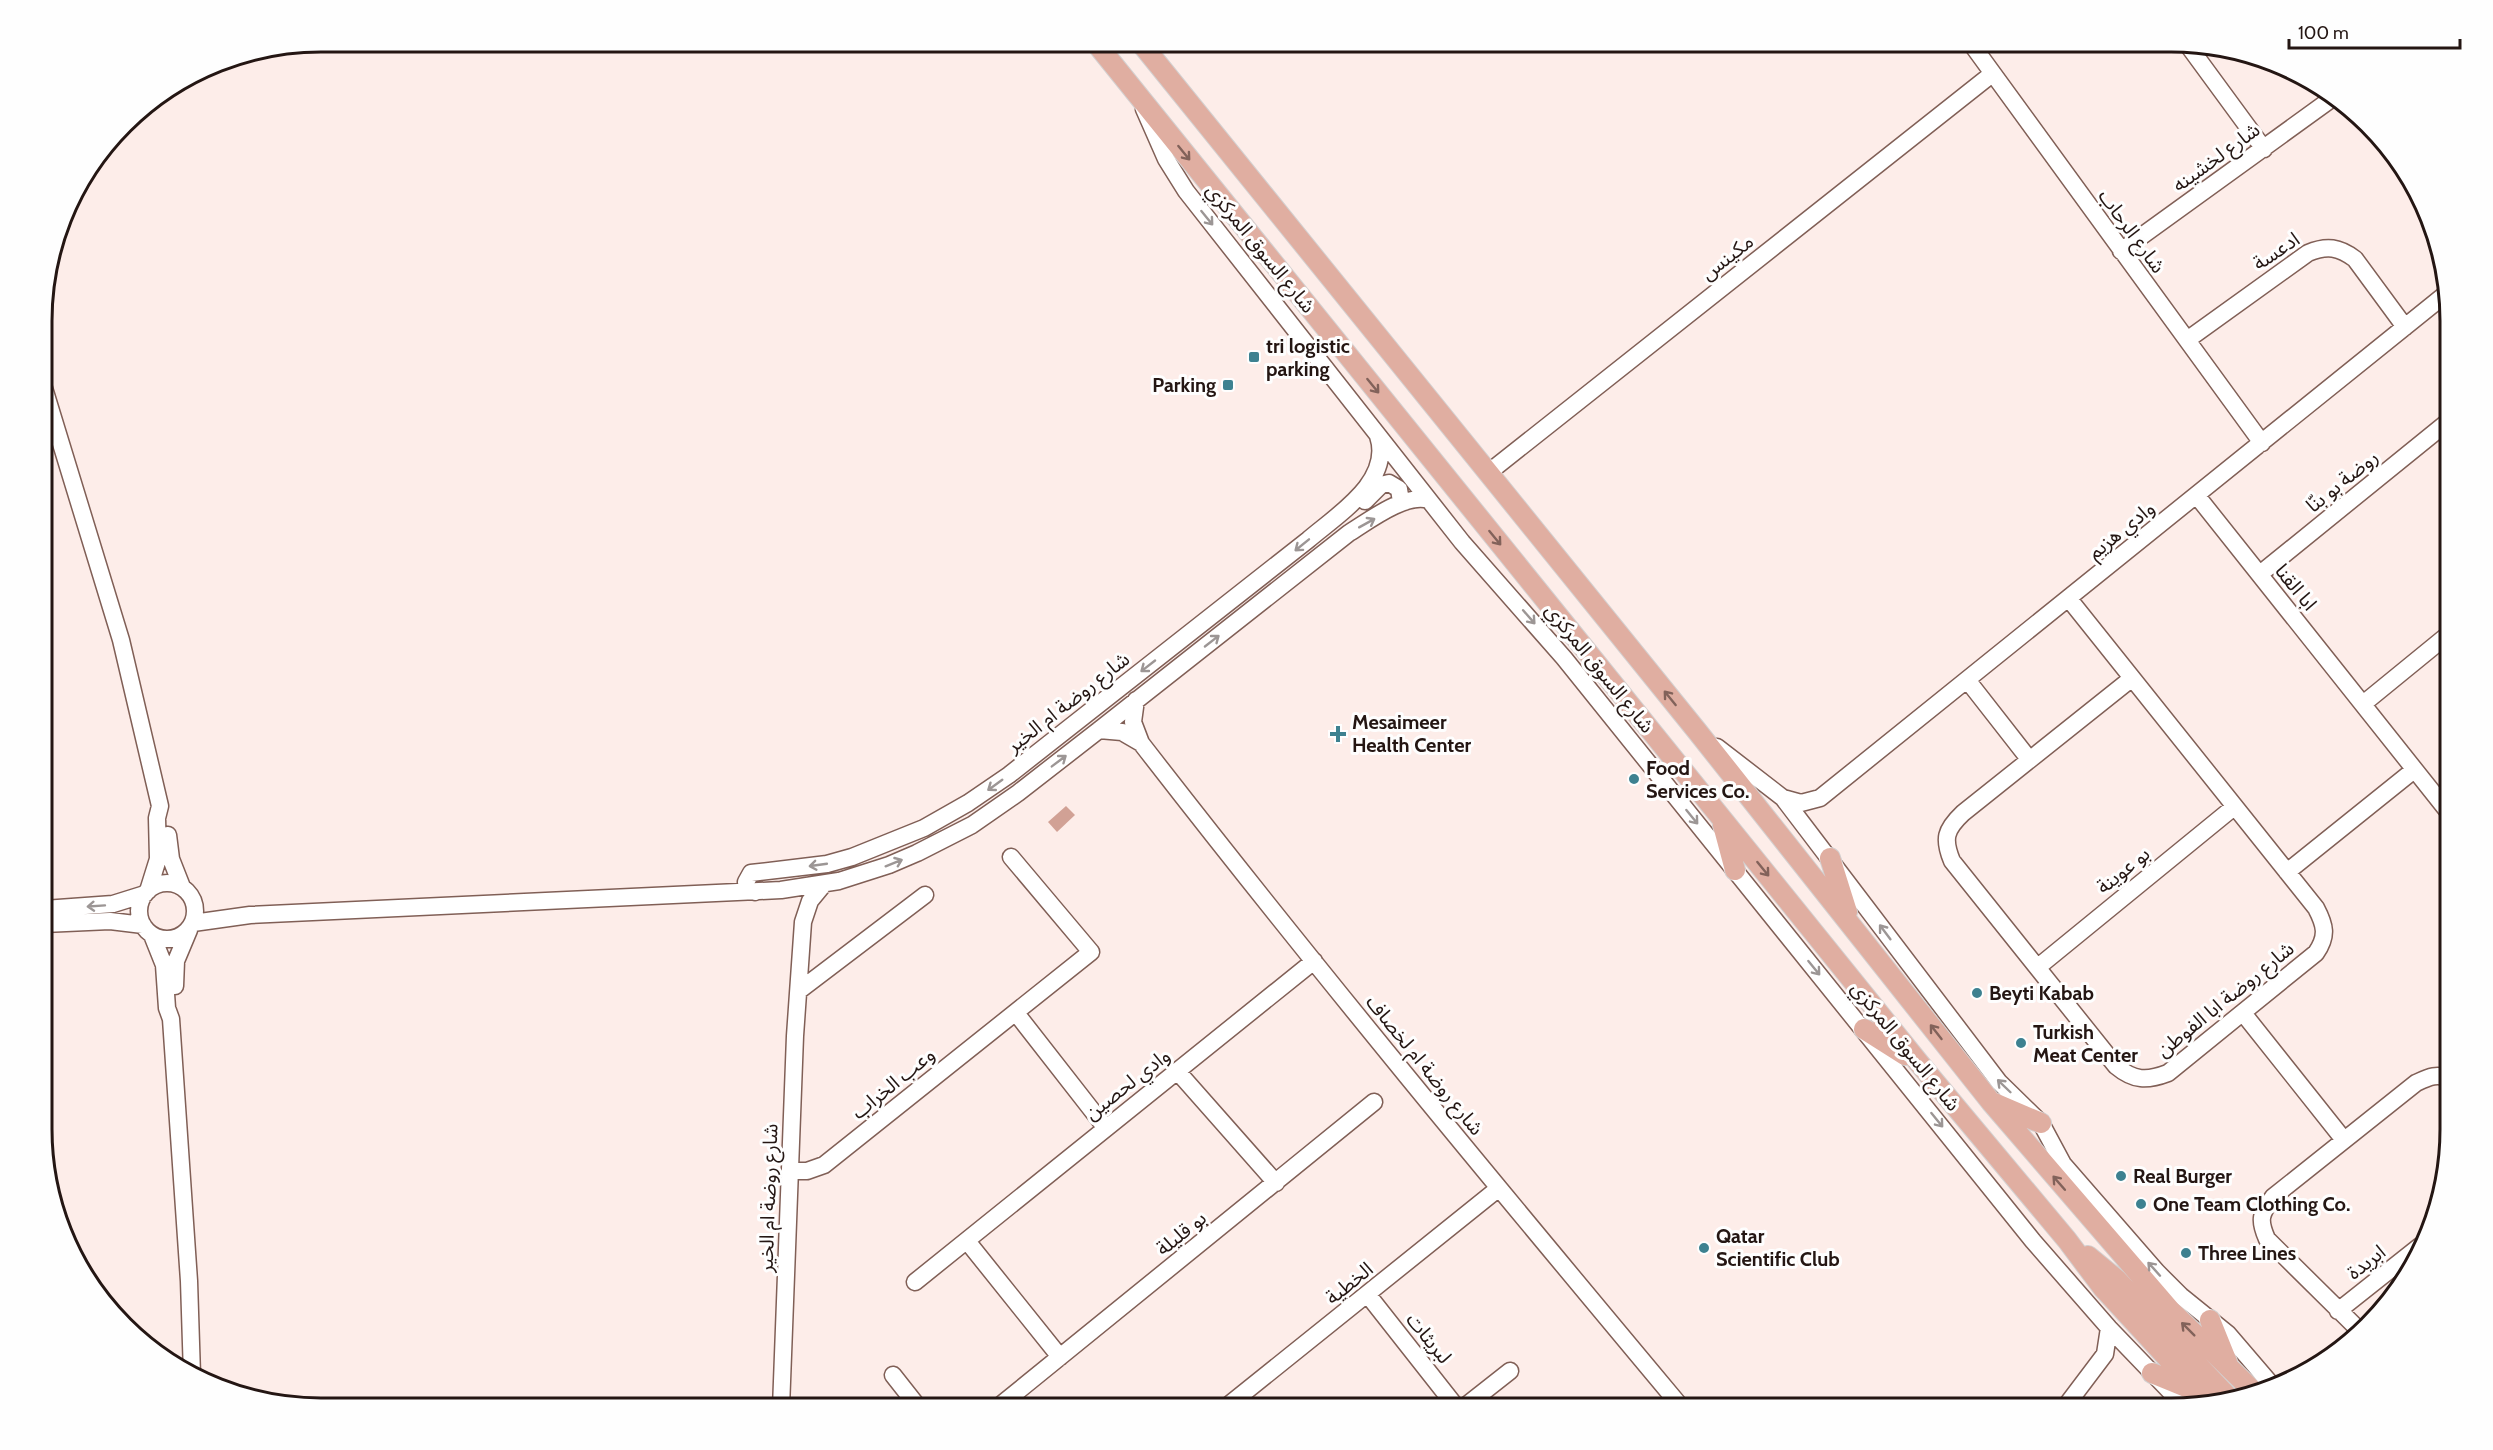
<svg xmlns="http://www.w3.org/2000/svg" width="2493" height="1450" font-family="Cabin,'Noto Sans Arabic',sans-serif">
  <rect width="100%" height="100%" fill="#fdede9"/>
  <!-- water -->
  <path fill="#d1a195" d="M1066 806 1075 815 1057 832 1048 822Z"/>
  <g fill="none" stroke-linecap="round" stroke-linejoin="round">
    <!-- minor casing -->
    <g stroke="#805f56" stroke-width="19">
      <path id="minor" d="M1970 42 2262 443
        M2187 44 2264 149
        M1144 109 1166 159 1186 191 1462 542 1564 658 2033 1241 2109 1328 2185 1407
        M2121 251 2334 97
        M2187 340 2308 253C2327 245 2339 247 2355 259L2405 327
        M44 388 121 640 160 806 157 818 158 859 148 891
        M1488 473 1992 74
        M2197 496 2450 814
        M1365 501 1381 485 1389 483 1399 489 1401 502
        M2260 574 2450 420
        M2069 599 2316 908C2325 925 2328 936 2316 953L2168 1073C2147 1081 2134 1081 2116 1066L1952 861C1943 839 1945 830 1963 813L2131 679
        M1968 681 2029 759
        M1136 700 1133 722 1141 743C1316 969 1499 1189 1682 1408
        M2363 704 2450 633
        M1099 730 1122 732 1141 743
        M1717 747 1783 798 1999 1082 2041 1123 2063 1164 2157 1272 2181 1296 2228 1334 2270 1383
        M1783 798 1801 803 1820 798 2447 293
        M168 835 171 859 182 887
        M2287 872 2414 770
        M139 911a28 28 0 1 1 56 0a28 28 0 1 1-56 0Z
        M755 892 748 889 746 882 751 873 827 864 852 857 924 828 968 803 1009 775 1308 540C1337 515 1393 481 1378 436
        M44 909 113 904 145 894
        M193 923 250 915 781 890 839 881 889 865 917 853 972 825 1018 793 1099 730 1349 533C1370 520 1405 493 1429 500
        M44 924 110 921 143 925
        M152 935 164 965 167 1008 171 1019 189 1281 192 1375
        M2038 967 2234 807
        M175 986 176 961 189 930
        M800 990 925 895
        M1016 1013 1105 1127
        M2243 1013 2344 1140
        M1178 1072 1276 1183
        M790 1171H807L824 1165 1091 952 1011 857
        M967 1241 1060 1357
        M915 1282 1314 961
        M1368 1295 1457 1408
        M2338 1311 2420 1246
        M2361 1332 2267 1239C2258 1219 2261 1214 2273 1197L2416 1083C2429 1077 2437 1073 2450 1079
        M893 1375 919 1408
        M2065 1407 2105 1354 2109 1328
        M781 1408 795 1036 803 922 810 901 824 884
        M997 1408 1374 1102
        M1225 1408 1499 1188
        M1463 1408 1510 1371"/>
    </g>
    <!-- major casing -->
    <g stroke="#d3d0d0" stroke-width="22">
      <path id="major" d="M1095 42 1919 1063 2067 1240 2103 1288 2208 1402
        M1140 42 1697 731 1991 1102 2171 1311 2251 1389
        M1723 825 1735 870
        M1830 858 1847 912
        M1864 1029 1905 1055
        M1994 1103 2041 1123
        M2088 1256 2116 1279 2227 1396
        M2210 1320 2227 1362
        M2152 1373 2191 1389"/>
    </g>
    <!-- minor -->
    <use href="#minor" stroke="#fff" stroke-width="16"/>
    <!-- major -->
    <use href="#major" stroke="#e0aea1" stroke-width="20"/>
  </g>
  <!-- one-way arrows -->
  <defs><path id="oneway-shaft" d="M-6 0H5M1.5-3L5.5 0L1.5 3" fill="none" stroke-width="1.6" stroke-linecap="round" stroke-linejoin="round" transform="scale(1.5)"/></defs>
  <g stroke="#82625a">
    <use href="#oneway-shaft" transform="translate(1184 153) rotate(51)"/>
    <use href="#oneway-shaft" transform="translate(1373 386) rotate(51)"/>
    <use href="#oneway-shaft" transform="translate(1495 538) rotate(51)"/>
    <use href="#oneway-shaft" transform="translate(1670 698) rotate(-129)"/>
    <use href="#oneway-shaft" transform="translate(1763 869) rotate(51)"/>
    <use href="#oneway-shaft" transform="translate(1936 1032) rotate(-128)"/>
    <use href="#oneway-shaft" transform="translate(2059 1183) rotate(-131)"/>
    <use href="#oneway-shaft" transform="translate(2188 1329) rotate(-135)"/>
  </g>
  <g stroke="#9c9695">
    <use href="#oneway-shaft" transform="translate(1207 218) rotate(51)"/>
    <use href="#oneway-shaft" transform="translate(1367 523) rotate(-29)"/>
    <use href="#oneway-shaft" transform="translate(1302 545) rotate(141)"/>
    <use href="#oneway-shaft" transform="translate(1529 617) rotate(49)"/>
    <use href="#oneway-shaft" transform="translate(1212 641) rotate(-38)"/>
    <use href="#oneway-shaft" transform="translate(1148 666) rotate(142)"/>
    <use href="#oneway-shaft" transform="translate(1059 761) rotate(-37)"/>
    <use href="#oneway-shaft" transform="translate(995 785) rotate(144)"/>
    <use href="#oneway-shaft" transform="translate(1692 817) rotate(51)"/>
    <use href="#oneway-shaft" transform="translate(894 863) rotate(-22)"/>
    <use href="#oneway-shaft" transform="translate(818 865) rotate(172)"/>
    <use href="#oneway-shaft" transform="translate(96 906) rotate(176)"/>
    <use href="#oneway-shaft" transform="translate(1885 932) rotate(-127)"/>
    <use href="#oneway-shaft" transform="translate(1814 968) rotate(51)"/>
    <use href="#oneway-shaft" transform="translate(2004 1086) rotate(-136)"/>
    <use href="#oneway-shaft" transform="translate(1937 1120) rotate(51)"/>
    <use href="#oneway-shaft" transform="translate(2154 1269) rotate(-132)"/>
  </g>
  <!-- markers -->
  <g fill="#3d8190" stroke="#fefefe" stroke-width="2">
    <rect x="1248" y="351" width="12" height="12" rx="3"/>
    <rect x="1222" y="379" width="12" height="12" rx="3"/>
    <path d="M1335 725h6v6h6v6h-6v6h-6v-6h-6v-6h6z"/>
    <circle cx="1634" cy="779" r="6"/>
    <circle cx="1977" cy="993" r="6"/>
    <circle cx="2021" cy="1043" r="6"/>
    <circle cx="2121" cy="1176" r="6"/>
    <circle cx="2141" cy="1204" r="6"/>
    <circle cx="1704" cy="1248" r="6"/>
    <circle cx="2186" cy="1253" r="6"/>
  </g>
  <g text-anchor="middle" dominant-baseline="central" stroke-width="6" stroke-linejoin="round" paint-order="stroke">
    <!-- street labels -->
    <g font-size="20" fill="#241613" stroke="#fefefe">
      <text transform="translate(2216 157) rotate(-36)">شارع لخشينه</text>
      <text transform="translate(2132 231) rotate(54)">شارع الرحاب</text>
      <text transform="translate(1261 248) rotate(51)">شارع السوق المركزي</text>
      <text transform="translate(2276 251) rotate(-34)">ادعسة</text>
      <text transform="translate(1727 257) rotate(-38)">مكينس</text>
      <text transform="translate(2342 481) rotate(-39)">روضة بو بنّا</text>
      <text transform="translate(2121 530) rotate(-39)">وادي هزيم</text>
      <text transform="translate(2296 587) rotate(51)">ابا القنا</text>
      <text transform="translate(1600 668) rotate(51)">شارع السوق المركزي</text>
      <text transform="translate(1068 702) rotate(-38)">شارع روضة ام الخير</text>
      <text transform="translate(2123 870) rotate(-39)">بو عوينة</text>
      <text transform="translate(2225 999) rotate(-39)">شارع روضة ابا الفوطن</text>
      <text transform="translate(1906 1046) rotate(51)">شارع السوق المركزي</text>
      <text transform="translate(1425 1065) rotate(51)">شارع روضة ام لخصاف</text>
      <text transform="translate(893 1083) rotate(-39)">وعب الخراب</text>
      <text transform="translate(1127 1084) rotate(-38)">وادي لحصين</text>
      <text transform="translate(768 1198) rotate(-88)">شارع روضة ام الخير</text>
      <text transform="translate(1181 1233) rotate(-39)">بو قليلة</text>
      <text transform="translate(2366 1262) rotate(-38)">ابريدة</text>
      <text transform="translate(1349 1283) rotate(-39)">الخطية</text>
      <text transform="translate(1429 1338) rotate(51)">لبريثات</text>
    </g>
    <!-- poi labels -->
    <g font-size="20" font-weight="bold" fill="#241613" stroke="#fefefe" text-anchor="start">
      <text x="1266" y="346">tri logistic<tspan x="1266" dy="23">parking</tspan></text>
      <text x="1216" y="385" text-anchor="end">Parking</text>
      <text x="1352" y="722">Mesaimeer<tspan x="1352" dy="23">Health Center</tspan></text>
      <text x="1646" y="768">Food<tspan x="1646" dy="23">Services Co.</tspan></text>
      <text x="1989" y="993">Beyti Kabab</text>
      <text x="2033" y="1032">Turkish<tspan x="2033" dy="23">Meat Center</tspan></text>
      <text x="2133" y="1176">Real Burger</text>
      <text x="2153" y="1204">One Team Clothing Co.</text>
      <text x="1716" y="1236">Qatar<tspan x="1716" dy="23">Scientific Club</tspan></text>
      <text x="2198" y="1253">Three Lines</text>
    </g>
  </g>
  <!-- crop -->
  <path d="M0 0H2493V1450H0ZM321 52H2171A269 269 0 0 1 2440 321V1129A269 269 0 0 1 2171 1398H321A269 269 0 0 1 52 1129V321A269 269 0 0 1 321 52Z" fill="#fefefe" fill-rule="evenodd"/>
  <path fill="none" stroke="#241613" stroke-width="3" d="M321 52H2171A269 269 0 0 1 2440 321V1129A269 269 0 0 1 2171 1398H321A269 269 0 0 1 52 1129V321A269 269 0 0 1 321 52Z"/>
  <!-- scale -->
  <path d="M2289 39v9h171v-9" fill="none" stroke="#241613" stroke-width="3"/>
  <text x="2298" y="39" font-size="18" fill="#241613" stroke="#fefefe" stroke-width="4.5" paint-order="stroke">100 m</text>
</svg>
